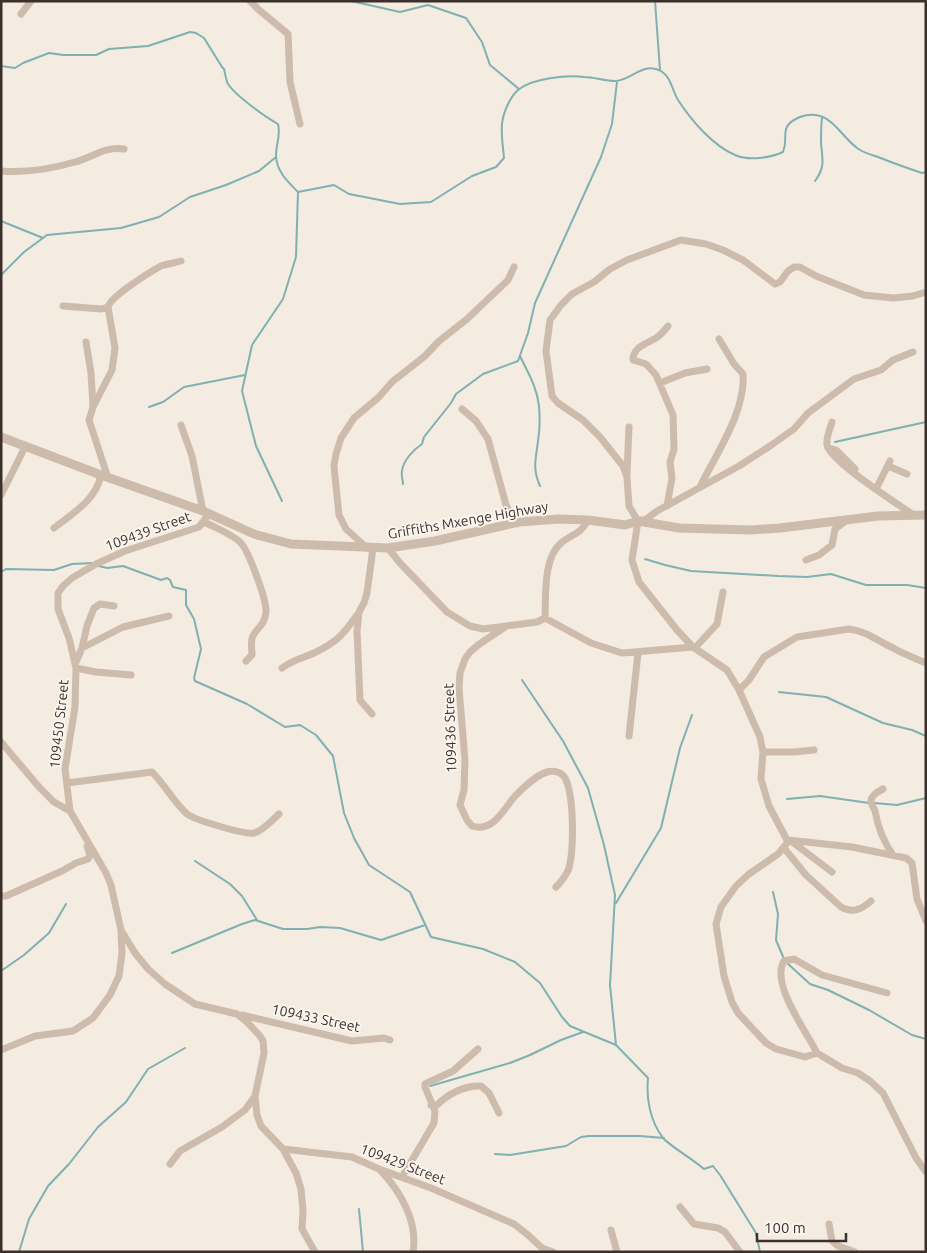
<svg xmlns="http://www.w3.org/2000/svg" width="927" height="1253" font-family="Ubuntu,sans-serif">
  <rect width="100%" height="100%" fill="#f4ebe1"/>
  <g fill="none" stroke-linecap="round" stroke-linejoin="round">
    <!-- stream -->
    <path stroke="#7fb0b2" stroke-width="2" d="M351 1 400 12 428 5 466 18 482 42 490 65 519 89
      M655 1 660 70
      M1 66 15 68 23 63 49 53 63 55H96L109 49 148 46 190 32 196 33 204 38 222 67 224 69C225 73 226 80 228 84 236 96 264 116 278 124 281 135 276 144 276 155 276 171 288 182 298 192L334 185 349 194 400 204 431 202 472 176 496 167 504 158C503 147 501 135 502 124 503 113 510 97 518 90 532 78 567 75 584 77 595 77 604 81 615 81 631 81 643 61 661 71 671 77 672 90 678 100 691 120 712 145 735 155 749 161 770 158 783 152 787 142 784 137 786 129 788 123 795 119 800 117 831 106 840 138 860 150 865 153 872 155 878 157 893 163 907 168 922 173L926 172
      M815 181C826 166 822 159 821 142 821 134 821 126 822 118
      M1 221 43 238
      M1 275 24 252 47 235 121 228 159 217 190 197 226 185 259 171 276 157
      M520 356C528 373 537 387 539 406 540 418 540 429 538 441 536 459 532 468 540 486
      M149 407 163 402 184 387 245 375
      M835 442 926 422
      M403 484C403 480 401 475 402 471 403 461 413 450 422 444L424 437 451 403 456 394 483 374 518 361 528 333 535 303 601 157 612 124 617 82
      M282 501 256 446 242 391 252 345 283 299 296 257 298 192
      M645 559 665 565 691 571 778 576 807 577 831 574 866 585H907L926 588
      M99 566 107 568 123 566 161 580 167 578 170 580 173 587 186 590V605L194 619 201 649 194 678 195 681 247 704 285 727 300 725 316 735 333 756 344 813 354 838 369 865 410 892 431 937 483 949 515 962 540 983 562 1017 570 1026 616 1045 648 1078C646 1098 650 1121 663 1138 670 1146 694 1160 704 1169L713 1166 720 1175 756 1233 760 1252
      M1 572 6 569 54 570 72 564 93 563
      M522 680 563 741 588 788 604 845 615 895 610 985 616 1045
      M779 692 826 697 883 723 912 730 926 736
      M787 799 820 796 869 803
      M874 803 897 805 926 798
      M195 861 230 884 242 896 257 920
      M773 892 778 914 776 940 784 959
      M616 903 661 828 680 748 692 715
      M172 953 242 924 255 920 283 929H307L320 927 340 928 381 940 425 925
      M787 963 810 984 828 990 869 1010 912 1035 926 1039
      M1 971 24 955 49 933 66 904
      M430 1086 510 1063 530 1055 561 1040 583 1032
      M495 1154 510 1155 566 1146 581 1137 589 1136H640L664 1138
      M359 1209 363 1252
      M19 1252 29 1219 48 1186 69 1164 98 1127 126 1102 148 1069 185 1048"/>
    <!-- minor -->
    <path stroke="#cdbbac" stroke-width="7" d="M250 1 259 10 288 34 290 82 300 124
      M21 14 31 1
      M1 171C26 173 51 169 75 162 93 157 105 146 124 149
      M63 306 101 309 108 307
      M86 342 91 373 93 406
      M660 383 685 373 707 369
      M462 409 476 421 488 439 506 505 510 513 519 522
      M832 422C830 429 826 437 827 445 830 461 896 503 912 514
      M181 425 192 456 203 511
      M829 448 836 450 855 469
      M888 466 907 474
      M627 474 629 427
      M108 478 89 420 93 407 112 370 115 348 108 307C111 296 150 272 161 266 167 264 174 263 181 261
      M700 487C716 454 746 411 743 374L734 364 719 339
      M876 489 890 461
      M1 495 25 447
      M667 506 672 478 670 462 674 449 673 415 656 375 646 364 633 360C633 347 646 344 656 338 661 335 664 331 668 326
      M641 520H645L657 511 739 466 770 446 794 429 808 413 854 379 881 370 893 360 913 352
      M204 522C216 528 232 534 241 543 249 552 267 601 266 612 264 627 258 626 253 636 250 641 252 649 252 655L246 661
      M54 528C73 513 96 500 101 475
      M367 548 346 529 339 515 334 466 336 454 341 438 354 418 379 397 392 382 425 356 438 342 467 319 508 280 514 267
      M388 548 400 563 447 612 470 626 483 629 537 622 545 618 591 643 622 653 693 647 727 670 739 690 760 737 763 752 761 779 769 806 788 842 778 854 749 874 736 886 721 907 716 924 724 976 732 1002 738 1013 766 1043 776 1049 805 1057 817 1053 842 1068 858 1073 870 1081 883 1093 916 1158 926 1172
      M806 560 819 555 832 545 835 529 846 521
      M545 618C546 596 543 558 561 543 572 534 581 534 588 520
      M505 627 478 645 470 652 465 659 460 673 459 688 465 760 464 790 460 805 467 820 472 826C494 833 504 808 516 795 524 787 536 775 547 772 554 770 563 772 566 780 574 798 574 850 569 868 566 876 561 882 556 887
      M693 647 677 630 639 582 632 560 638 521 629 506 627 477 623 466 600 437 583 420 558 403 552 396 546 351 550 320 561 305 572 294 594 282 610 269 627 260 681 240 706 244 723 250 743 260 775 284 780 282 788 271 794 267H800L816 276 864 295 893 298 913 296 926 292
      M82 648 123 627 169 616
      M695 648 717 624 723 592
      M76 662 82 648 87 626 94 608 100 604 114 606
      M76 668 96 672 131 675
      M282 668C292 660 303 658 314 653 337 642 343 635 357 615
      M739 690 749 680 764 657 797 637 849 629C866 631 878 641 893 648 903 654 915 658 926 663
      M372 714 360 700 357 631 359 612 364 603 367 593 373 548
      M629 736 638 653
      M1 742 39 787 54 802 70 811 106 873 111 885 121 930 135 953 148 969 165 984 195 1004 237 1014 247 1022 260 1036 263 1041 264 1053 255 1096 257 1115 261 1126 283 1149 352 1157 379 1169 431 1188 514 1224 528 1235 542 1248 553 1252
      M763 752H794L814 750
      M67 783 152 772C165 785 173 801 187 814 195 820 245 835 254 833 264 830 272 820 279 814
      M883 789C879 791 872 795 871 800 870 804 874 807 875 811 878 828 883 841 893 855
      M70 811 65 769 75 707 76 668 69 638 58 609V593L63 586 72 578 96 564 125 551 199 527 209 514
      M788 840 852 847 906 858 912 863 917 899 926 921
      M791 841 832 872
      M784 848 806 875 841 907C853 914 862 909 871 901
      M1 896H6L62 871 76 863 88 859 90 855 87 846
      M242 1015 352 1041 384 1038 390 1040
      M1 1050 35 1036 73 1031 93 1018 110 995 119 976 122 954 121 933
      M817 1053C807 1032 770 984 784 961L794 959 822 975 887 993
      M431 1105H437C448 1094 465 1085 481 1086L489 1093 499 1113
      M283 1149 296 1173 301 1189 303 1210 302 1229 315 1252
      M170 1164 180 1151 222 1127 245 1110 255 1096
      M381 1171C401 1192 418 1222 413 1252
      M402 1177 434 1123 435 1111 425 1087V1084L453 1071 478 1049
      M680 1207 694 1224 718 1228 725 1232 740 1252
      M829 1224 832 1241 838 1246 855 1252
      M611 1230 617 1252"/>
    <!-- tertiary -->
    <path stroke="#cdbbac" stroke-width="9" d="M1 437 101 475 203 511 254 534 291 544 388 548 435 541 519 522 559 519 588 520 625 525 638 521 679 528 751 530 780 528 878 516 926 515"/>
  </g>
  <g text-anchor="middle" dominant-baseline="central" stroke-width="4" stroke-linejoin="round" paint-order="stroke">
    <!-- street labels -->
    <g font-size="14" fill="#3b302b" stroke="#fbf5ee">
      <text transform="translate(468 520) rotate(-10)">Griffiths Mxenge Highway</text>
      <text transform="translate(148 531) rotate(-20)">109439 Street</text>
      <text transform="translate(59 724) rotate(-84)">109450 Street</text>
      <text transform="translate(450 728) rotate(-92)">109436 Street</text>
      <text transform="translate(316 1018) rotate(12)">109433 Street</text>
      <text transform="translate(403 1164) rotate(21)">109429 Street</text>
    </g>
  </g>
  <!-- border -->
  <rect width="927" height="1253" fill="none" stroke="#3b302b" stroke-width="5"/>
  <!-- scale -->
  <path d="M757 1233v8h89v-8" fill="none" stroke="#3b302b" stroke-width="2.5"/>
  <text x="764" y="1233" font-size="15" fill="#3b302b" stroke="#fbf5ee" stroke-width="4" paint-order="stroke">100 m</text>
</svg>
